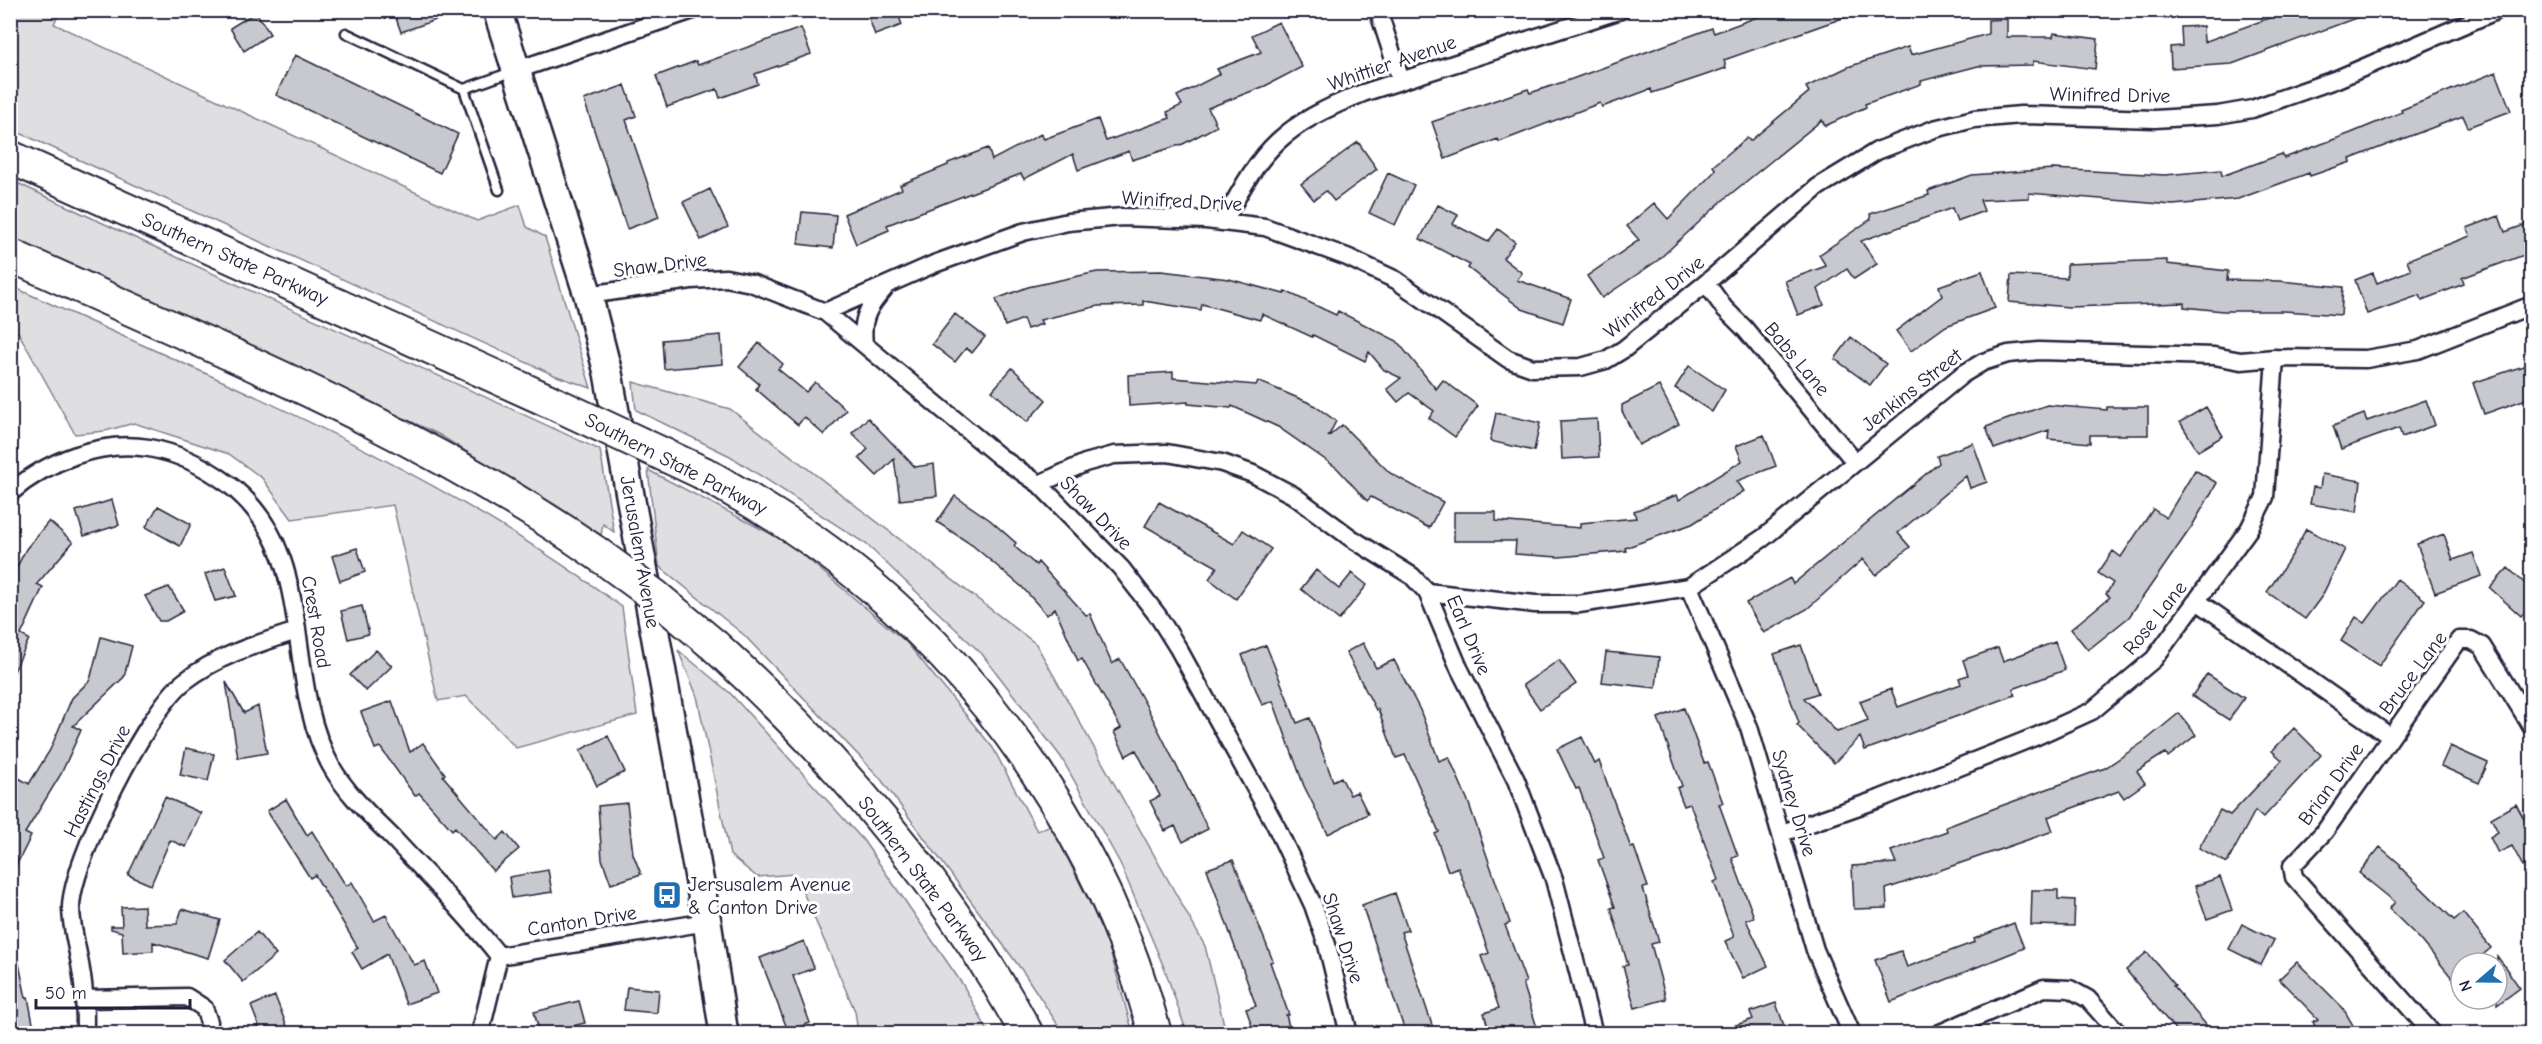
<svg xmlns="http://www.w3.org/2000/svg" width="2542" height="1044" font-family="'Comic Neue',sans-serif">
  <rect width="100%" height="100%" fill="#fff"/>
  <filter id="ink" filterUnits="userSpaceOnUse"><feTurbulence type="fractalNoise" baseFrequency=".0167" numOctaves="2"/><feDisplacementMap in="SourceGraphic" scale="12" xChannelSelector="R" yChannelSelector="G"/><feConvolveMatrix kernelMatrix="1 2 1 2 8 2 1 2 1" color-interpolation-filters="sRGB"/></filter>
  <g filter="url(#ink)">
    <!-- green -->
    <path fill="#dfdfe2" stroke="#80808e" stroke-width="1.5" d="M11 10 60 11 54 24 477 221 520 205 527 227 545 237 591 388 554 375 11 129Z
      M11 180C206 273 404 358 600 450L614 532 603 524 601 535 438 434 11 238Z
      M11 286C220 381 437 468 622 607L637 715 516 748 466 696 438 701 393 505 292 519 262 478 229 454 134 423 105 431 75 434 18 332 11 338Z
      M633 382 730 409 1036 644 1205 946 1226 1033H1187L1165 970 1120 863 1061 757 982 654 866 544 730 456 636 410Z
      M648 470 790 544 907 643 993 748 1037 831 1051 825 1106 936 1133 1033H1049L1048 1030 1058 1025 1024 973 880 778 744 635 659 566Z
      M678 650 730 693 863 840 963 985 989 1033H858L855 1011 795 874 757 877 730 855 697 696Z"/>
    <!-- building -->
    <path fill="#c8c8cf" stroke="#22223b" stroke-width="1.5" d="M393 10H455L456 13 401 32Z
      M866 10H897L902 25 875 35Z
      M1776 10 1857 13 1724 60 1726 68 1703 76 1652 93 1651 89 1602 107 1600 103 1499 142 1498 139 1445 159 1432 122 1528 89 1530 93 1572 79 1712 28 1714 33Z
      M2291 10 2372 12 2232 64 2171 68 2170 47 2182 46 2181 27 2203 26 2204 42Z
      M256 12 270 34 244 51 230 28Z
      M2007 19V37H2053L2054 33 2098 39 2095 69 2033 61V65L1978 66 1921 81V84L1865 104 1866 107 1825 126 1822 120 1722 201 1657 261 1602 298 1587 276 1639 240 1627 226 1654 203 1668 219 1716 170 1713 166 1747 138 1750 141 1809 92 1806 87 1848 67 1908 47 1911 55 1988 34V20Z
      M1279 22 1302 67 1265 86 1208 108 1217 126 1183 144 1132 160 1129 151 1078 170 1073 154 1024 179 1021 174 887 225 889 230 856 244 844 214 902 189 900 185 948 165V163L988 148 992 160 1041 134 1044 139 1098 119 1106 141 1170 118 1167 112 1182 105 1177 96 1220 74 1217 69 1261 52 1252 35Z
      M801 28 811 54 755 74 758 84 720 98 717 89 667 107 656 76 696 61 698 65Z
      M295 55 458 134 440 173 276 95Z
      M2496 72 2511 111 2468 127 2463 116 2350 159 2351 162 2310 176 2309 173 2238 199 2173 205 2029 193V198L1980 200 1984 211 1957 221 1952 208 1861 241 1877 264 1854 279 1847 269 1818 289 1824 305 1798 315 1785 281 1826 266 1819 255 1871 219 1870 214 1929 195 1928 191 1972 175 2053 169 2165 175 2221 170 2222 176 2282 154 2284 158 2351 133 2402 112 2401 110Z
      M625 85 636 116 626 120 659 217 627 229 584 100Z
      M1358 142 1377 169 1334 201 1326 191 1314 200 1301 184Z
      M1388 173 1414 185 1395 225 1369 213Z
      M710 189 728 227 701 240 683 202Z
      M1438 205 1458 215 1453 224 1488 242 1498 229 1515 242 1503 258 1522 273 1517 280 1571 299 1563 323 1522 309 1468 268 1470 265 1420 239Z
      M802 212 836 215 833 248 798 244Z
      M2499 216 2505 232 2532 222V252L2462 278 2464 284 2422 300 2420 295 2367 314 2355 280 2373 273 2377 283 2411 270 2407 260 2470 236 2467 228Z
      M2167 260V264L2228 271 2227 280 2280 281 2343 287 2341 315 2284 311H2223L2184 307V303L2069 307 2009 302 2011 275 2067 278V264Z
      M1161 271 1229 279 1284 294 1285 291 1336 315 1338 311 1397 341 1436 389 1443 380 1478 406 1455 437 1429 418 1434 411 1409 393 1398 402 1387 389 1401 378 1384 370 1369 352 1365 361 1313 335 1312 337 1262 314 1260 320 1202 304 1201 310 1143 301V305L1098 306 1040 320 1042 324 1027 329 1023 319 1005 326 996 299 1028 287 1097 272Z
      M1982 271 1995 308 1946 326 1911 351 1896 331 1942 296 1939 286Z
      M955 314 985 337 972 353 966 348 955 362 932 344Z
      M721 335 723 364 664 369 662 340Z
      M1851 337 1886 364 1870 385 1835 359Z
      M759 343 783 364 778 369 806 392 815 382 846 410 824 435 804 417 798 425 756 389 759 384 739 367Z
      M2532 363V397L2484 414 2473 383Z
      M1689 366 1725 390 1712 412 1675 388Z
      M1012 368 1046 400 1027 422 992 391Z
      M1173 372V378L1256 385 1258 381 1312 404 1336 421 1328 437 1342 425 1390 473 1443 502 1429 528 1371 497 1367 501 1337 468 1278 427 1232 406 1231 408 1188 404V402L1129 406 1128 375Z
      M1659 386 1679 424 1639 445 1622 411V405Z
      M2426 400 2435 425 2402 437 2399 428 2341 449 2333 426 2364 414 2367 421Z
      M2047 405 2107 410V407H2148V435H2090V443L2048 439 2049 430 1994 449 1986 427Z
      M2206 407 2223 436 2198 451 2180 422Z
      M1496 413 1540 423 1534 451 1490 441Z
      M868 418 915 467 934 464 937 496 900 500 894 459 877 476 859 458 868 449 852 433Z
      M1597 419 1599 457 1562 459 1560 421Z
      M1764 435 1776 466 1737 481 1744 491 1692 524 1625 548 1626 551 1559 557 1515 554 1516 541H1454V512H1496V521L1580 528V523L1636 518 1634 511 1677 495 1679 500 1742 461 1736 446Z
      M1973 443 1987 482 1970 488 1966 476 1898 533 1910 547 1876 575 1863 559 1807 609 1764 633 1746 603 1790 578 1793 584 1939 463 1937 456Z
      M2195 470 2217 483 2192 526 2129 617 2088 650 2071 629 2110 597 2106 594 2113 583 2098 573 2113 551 2121 557 2153 509 2166 518Z
      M2322 474 2361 481 2357 512 2310 504 2313 487 2320 488Z
      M955 496 990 520 1016 543 1014 546 1036 565 1038 562 1086 615 1090 614 1112 664 1120 659 1147 707 1208 829 1183 842 1175 826 1165 831 1150 801 1160 796 1136 750 1126 756 1114 732 1121 728 1082 659 1078 661 1055 608 1047 615 1022 587 972 545 937 522Z
      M112 500 119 525 84 536 76 511Z
      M1159 502 1234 544 1243 530 1271 549 1236 599 1209 579 1217 567 1145 526Z
      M158 506 191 524 180 546 146 527Z
      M49 521 73 542 37 584 43 587 21 635 29 639 10 680V581L26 549Z
      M2306 529 2345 549 2322 596 2305 619 2267 592 2292 555Z
      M2444 534 2453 560 2473 553 2481 576 2435 593 2417 544Z
      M357 548 365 572 340 581 332 556Z
      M225 567 236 596 215 601 205 574Z
      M2508 568 2532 590V604L2521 616 2490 588Z
      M1316 570 1339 589 1352 573 1367 585 1339 620 1301 589Z
      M2397 579 2425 600 2379 666 2341 641 2356 617 2365 623Z
      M169 587 184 611 166 621H159L145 596Z
      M362 606 369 634 348 639 341 611Z
      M101 637 132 646 124 677 73 726 81 730 61 774 25 833 31 836 10 878V793L19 778 29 784 50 750 72 698 90 680Z
      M2055 642 2065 670 2013 689 2015 695 1865 750 1860 737 1834 763 1797 725 1799 723 1774 654 1801 645 1818 693 1804 698 1837 732 1868 720 1860 701 1891 689 1898 707 1961 684 1959 678 1968 675 1963 660 1998 648 2003 661Z
      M1363 643 1376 668 1394 660 1420 710 1439 761 1449 757 1468 801 1510 923 1505 925 1526 982 1523 983 1539 1034H1490L1484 1013 1499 1008 1481 956 1489 953 1458 867 1448 871 1435 834 1439 832 1405 755 1396 758 1378 709 1376 710 1346 652Z
      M1266 645 1297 723 1310 718 1333 781 1341 777 1350 795 1357 792 1368 814 1328 834 1304 786 1273 701 1262 705 1242 655Z
      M376 650 392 666 366 691 350 675Z
      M1606 652 1659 657 1656 688 1602 682Z
      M1559 660 1576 684 1540 709 1523 685Z
      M2207 674 2244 698 2229 720 2192 696Z
      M226 682 244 713 258 706 267 753 238 758Z
      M392 701 410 752 423 743 445 774 443 776 497 840 505 832 519 849 493 871 455 827 452 830 419 793 415 796 380 747 375 749 361 712Z
      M1684 708 1704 763 1708 762 1723 803 1719 804 1738 856 1732 858 1754 917 1746 920 1768 966 1743 978 1725 941 1734 937 1714 882 1718 880 1690 804 1684 806 1677 788 1682 786 1658 718Z
      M2179 713 2196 735 2168 757 2165 753 2137 771 2145 783 2124 798 2119 791 2048 817 2053 831 1886 889 1887 908 1854 909 1852 866 1896 863 1891 851 1947 831 1946 827 1998 807 2105 768 2145 741Z
      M2294 728 2321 755 2263 818 2255 811 2227 863 2199 848 2220 810 2230 815 2282 760 2272 751Z
      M608 736 625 772 597 786 580 750Z
      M1582 737 1595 764 1599 761 1631 848 1634 847 1648 887 1643 888 1659 942 1651 944 1666 999 1635 1008 1623 966 1628 965 1611 908 1615 907 1598 860 1604 858 1579 788 1576 789 1557 749Z
      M2450 746 2488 763 2479 783 2441 766Z
      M186 748 214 754 208 781 180 775Z
      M165 797 201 813 186 847 170 840 151 885 128 875Z
      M286 799 307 835 312 831 346 886 352 882 374 921 386 915 414 965 425 961 437 993 406 1004 387 954 362 969 352 952 358 948 315 875 310 878 267 811Z
      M627 803 633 854 641 874 611 884 602 859 598 806Z
      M2516 804 2532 834V883L2512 846 2498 853 2490 837 2498 832 2491 818Z
      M2380 847 2401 865 2400 867 2454 920 2463 913 2491 948 2473 963H2461V989L2421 940 2389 909 2395 902 2359 873Z
      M1233 860 1273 961 1270 962 1289 1015H1286L1291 1034H1255L1246 1009 1256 1006 1207 869Z
      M548 870 552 892 512 898 509 877Z
      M2220 877 2232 910 2207 919 2195 886Z
      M2032 890H2058V899L2075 900 2074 926 2031 925Z
      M1395 893 1408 930 1401 932 1435 1034H1406L1362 905Z
      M144 906 145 925 177 924 182 909 220 920 208 958 153 942V951L123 953 122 932 111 929V926H122L121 907Z
      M2014 923 2024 948 1891 1002 1875 960 1901 951 1907 967 1975 942 1974 939Z
      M2242 924 2274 940 2261 965 2229 949Z
      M257 932 276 955 243 982 225 960Z
      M804 941 814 968 793 976 810 1023 788 1031 760 958Z
      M2147 952 2175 985 2173 986 2214 1034H2179L2162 1014 2126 970Z
      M2497 956 2520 988 2497 1005Z
      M18 959 26 998 28 997 35 1034H10V960Z
      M2297 962 2343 1008 2358 1034H2319L2313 1022 2318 1019 2279 979Z
      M627 987 659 990 657 1013 624 1010Z
      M275 996 290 1034H262L251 1006Z
      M579 1001 585 1023 540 1034 534 1012Z
      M1776 1003 1787 1034H1720L1719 1031 1753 1019 1750 1012Z"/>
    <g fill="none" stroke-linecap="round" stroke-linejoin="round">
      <!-- lane casing -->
      <g stroke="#22223b" stroke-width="13">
        <path id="lane" d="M346 33 464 89
          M499 190 464 89 514 71"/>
      </g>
      <!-- street casing -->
      <g stroke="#22223b" stroke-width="21">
        <path id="street" d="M1378 10 1401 81
          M517 70 693 10
          M1224 222C1262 146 1284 125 1363 93L1621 10
          M1706 283 1724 308 1745 329 1855 462
          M588 295 691 280 726 278 751 283 825 312 1000 457 1039 484 1121 568 1158 616 1178 648 1276 826 1313 905 1327 945 1349 1034
          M825 312 934 264 1023 232 1068 222 1122 217 1206 220 1265 227 1347 257 1396 280 1508 359 1533 368 1581 367 1606 360 1624 349 1706 283 1818 187 1877 151 1934 129 1974 119 2021 115 2155 119 2218 115 2252 109 2337 79 2498 10
          M864 343C861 319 868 307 884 289
          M1039 484 1085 463 1114 455 1167 453 1222 463 1253 474 1293 495 1351 538 1412 576 1427 592 1459 668 1516 780 1554 879 1594 1034
          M10 493C47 461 100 440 149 448 178 453 204 466 227 483 321 553 280 674 331 766 346 793 371 816 393 838 429 877 466 914 499 956
          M1689 587 1749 727 1815 950 1852 1034
          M1427 592 1535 604H1579L1689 587 1763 538 1963 374 1983 362 2008 354 2039 351 2214 356 2241 361 2275 358 2366 359 2418 350 2532 305
          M2197 601 2391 737
          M1782 833 1879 799 2037 736 2092 711 2154 659 2249 529 2265 497 2275 358
          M499 956 707 922
          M85 999 187 997 204 1008 209 1022 207 1034
          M85 1034C85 1012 85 991 81 970 78 949 71 928 71 907 72 860 148 709 185 681 219 655 257 644 297 631
          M480 1034 499 956
          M1938 1034 2044 988 2070 989 2088 999 2119 1034
          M2433 1034 2294 877 2292 866 2325 831 2459 640H2471L2482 646 2532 727"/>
      </g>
      <!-- primary casing -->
      <g stroke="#22223b" stroke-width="32">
        <path id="primary" d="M497 10 588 295 608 373 707 922 724 1034"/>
      </g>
      <!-- highway casing -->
      <g stroke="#22223b" stroke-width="36">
        <path id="highway" d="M10 157 547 400
          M10 255C209 346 415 427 595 552
          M703 473C752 501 800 529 844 564 993 681 1107 849 1155 1034
          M715 646C838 758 947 886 1027 1034"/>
      </g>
      <!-- lane -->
      <use href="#lane" stroke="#fff" stroke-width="8"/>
      <!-- street -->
      <use href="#street" stroke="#fff" stroke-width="16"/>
      <!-- primary -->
      <use href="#primary" stroke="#fff" stroke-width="27"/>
      <!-- highway -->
      <use href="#highway" stroke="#fff" stroke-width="32"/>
      <!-- highway-bridge casing -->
      <g stroke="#22223b" stroke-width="36" stroke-linecap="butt">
        <path id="highway-bridge" d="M547 400 703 473
          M595 552 655 596 715 646"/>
      </g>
      <!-- highway-bridge -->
      <use href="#highway-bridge" stroke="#fff" stroke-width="32"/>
    </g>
  </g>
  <!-- icons -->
  <defs>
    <g id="bus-square" transform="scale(1.5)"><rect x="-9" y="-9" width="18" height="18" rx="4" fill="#1f6fb2" stroke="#fff"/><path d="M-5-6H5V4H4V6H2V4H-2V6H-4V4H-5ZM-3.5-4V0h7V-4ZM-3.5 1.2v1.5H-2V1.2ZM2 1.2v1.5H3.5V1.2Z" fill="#fff"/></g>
  </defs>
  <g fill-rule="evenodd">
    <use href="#bus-square" x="667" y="895"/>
  </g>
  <g text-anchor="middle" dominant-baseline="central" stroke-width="6" stroke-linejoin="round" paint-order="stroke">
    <!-- street labels -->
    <g font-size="20" fill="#22223b" stroke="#fff">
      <text transform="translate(1392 63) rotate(-19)">Whittier Avenue</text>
      <text transform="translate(2110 95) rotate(1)">Winifred Drive</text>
      <text transform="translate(1182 201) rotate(3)">Winifred Drive</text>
      <text transform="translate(235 259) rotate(24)">Southern State Parkway</text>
      <text transform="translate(660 265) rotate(-7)">Shaw Drive</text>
      <text transform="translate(1654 297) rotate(-38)">Winifred Drive</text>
      <text transform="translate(1797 359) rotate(50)">Babs Lane</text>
      <text transform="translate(1912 390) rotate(-38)">Jenkins Street</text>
      <text transform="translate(676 464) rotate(27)">Southern State Parkway</text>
      <text transform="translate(1096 513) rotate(46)">Shaw Drive</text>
      <text transform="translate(640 552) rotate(80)">Jerusalem Avenue</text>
      <text transform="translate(2155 618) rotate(-51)">Rose Lane</text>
      <text transform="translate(316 622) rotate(80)">Crest Road</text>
      <text transform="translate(1469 635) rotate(67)">Earl Drive</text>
      <text transform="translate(2413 673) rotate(-53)">Bruce Lane</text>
      <text transform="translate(97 781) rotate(-63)">Hastings Drive</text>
      <text transform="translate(2331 784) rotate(-54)">Brian Drive</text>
      <text transform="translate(1794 803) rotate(73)">Sydney Drive</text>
      <text transform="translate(923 879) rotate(53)">Southern State Parkway</text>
      <text transform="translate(582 921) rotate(-9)">Canton Drive</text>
      <text transform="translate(1343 938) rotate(72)">Shaw Drive</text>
    </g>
    <!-- poi labels -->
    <g font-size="20" fill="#22223b" stroke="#fff" text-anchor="start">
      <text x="688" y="884">Jersusalem Avenue<tspan x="688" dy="23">&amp; Canton Drive</tspan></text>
    </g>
  </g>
  <!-- margin -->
  <rect width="2542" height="1044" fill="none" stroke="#fff" stroke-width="36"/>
  <rect x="18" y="18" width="2506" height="1008" fill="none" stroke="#22223b" stroke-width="2" filter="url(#ink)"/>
  <!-- north arrow -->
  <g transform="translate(2479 981) rotate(250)"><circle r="28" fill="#ffffff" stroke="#a7a7b1" stroke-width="1.5"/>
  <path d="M0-4.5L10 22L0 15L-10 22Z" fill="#1f6fb2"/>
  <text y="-9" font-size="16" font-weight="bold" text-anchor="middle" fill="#22223b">N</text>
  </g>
  <!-- scale -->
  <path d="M36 999v9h154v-9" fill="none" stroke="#22223b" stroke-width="3"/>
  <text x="45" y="999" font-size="18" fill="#22223b" stroke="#ffffff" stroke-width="4.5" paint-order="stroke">50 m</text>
</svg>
